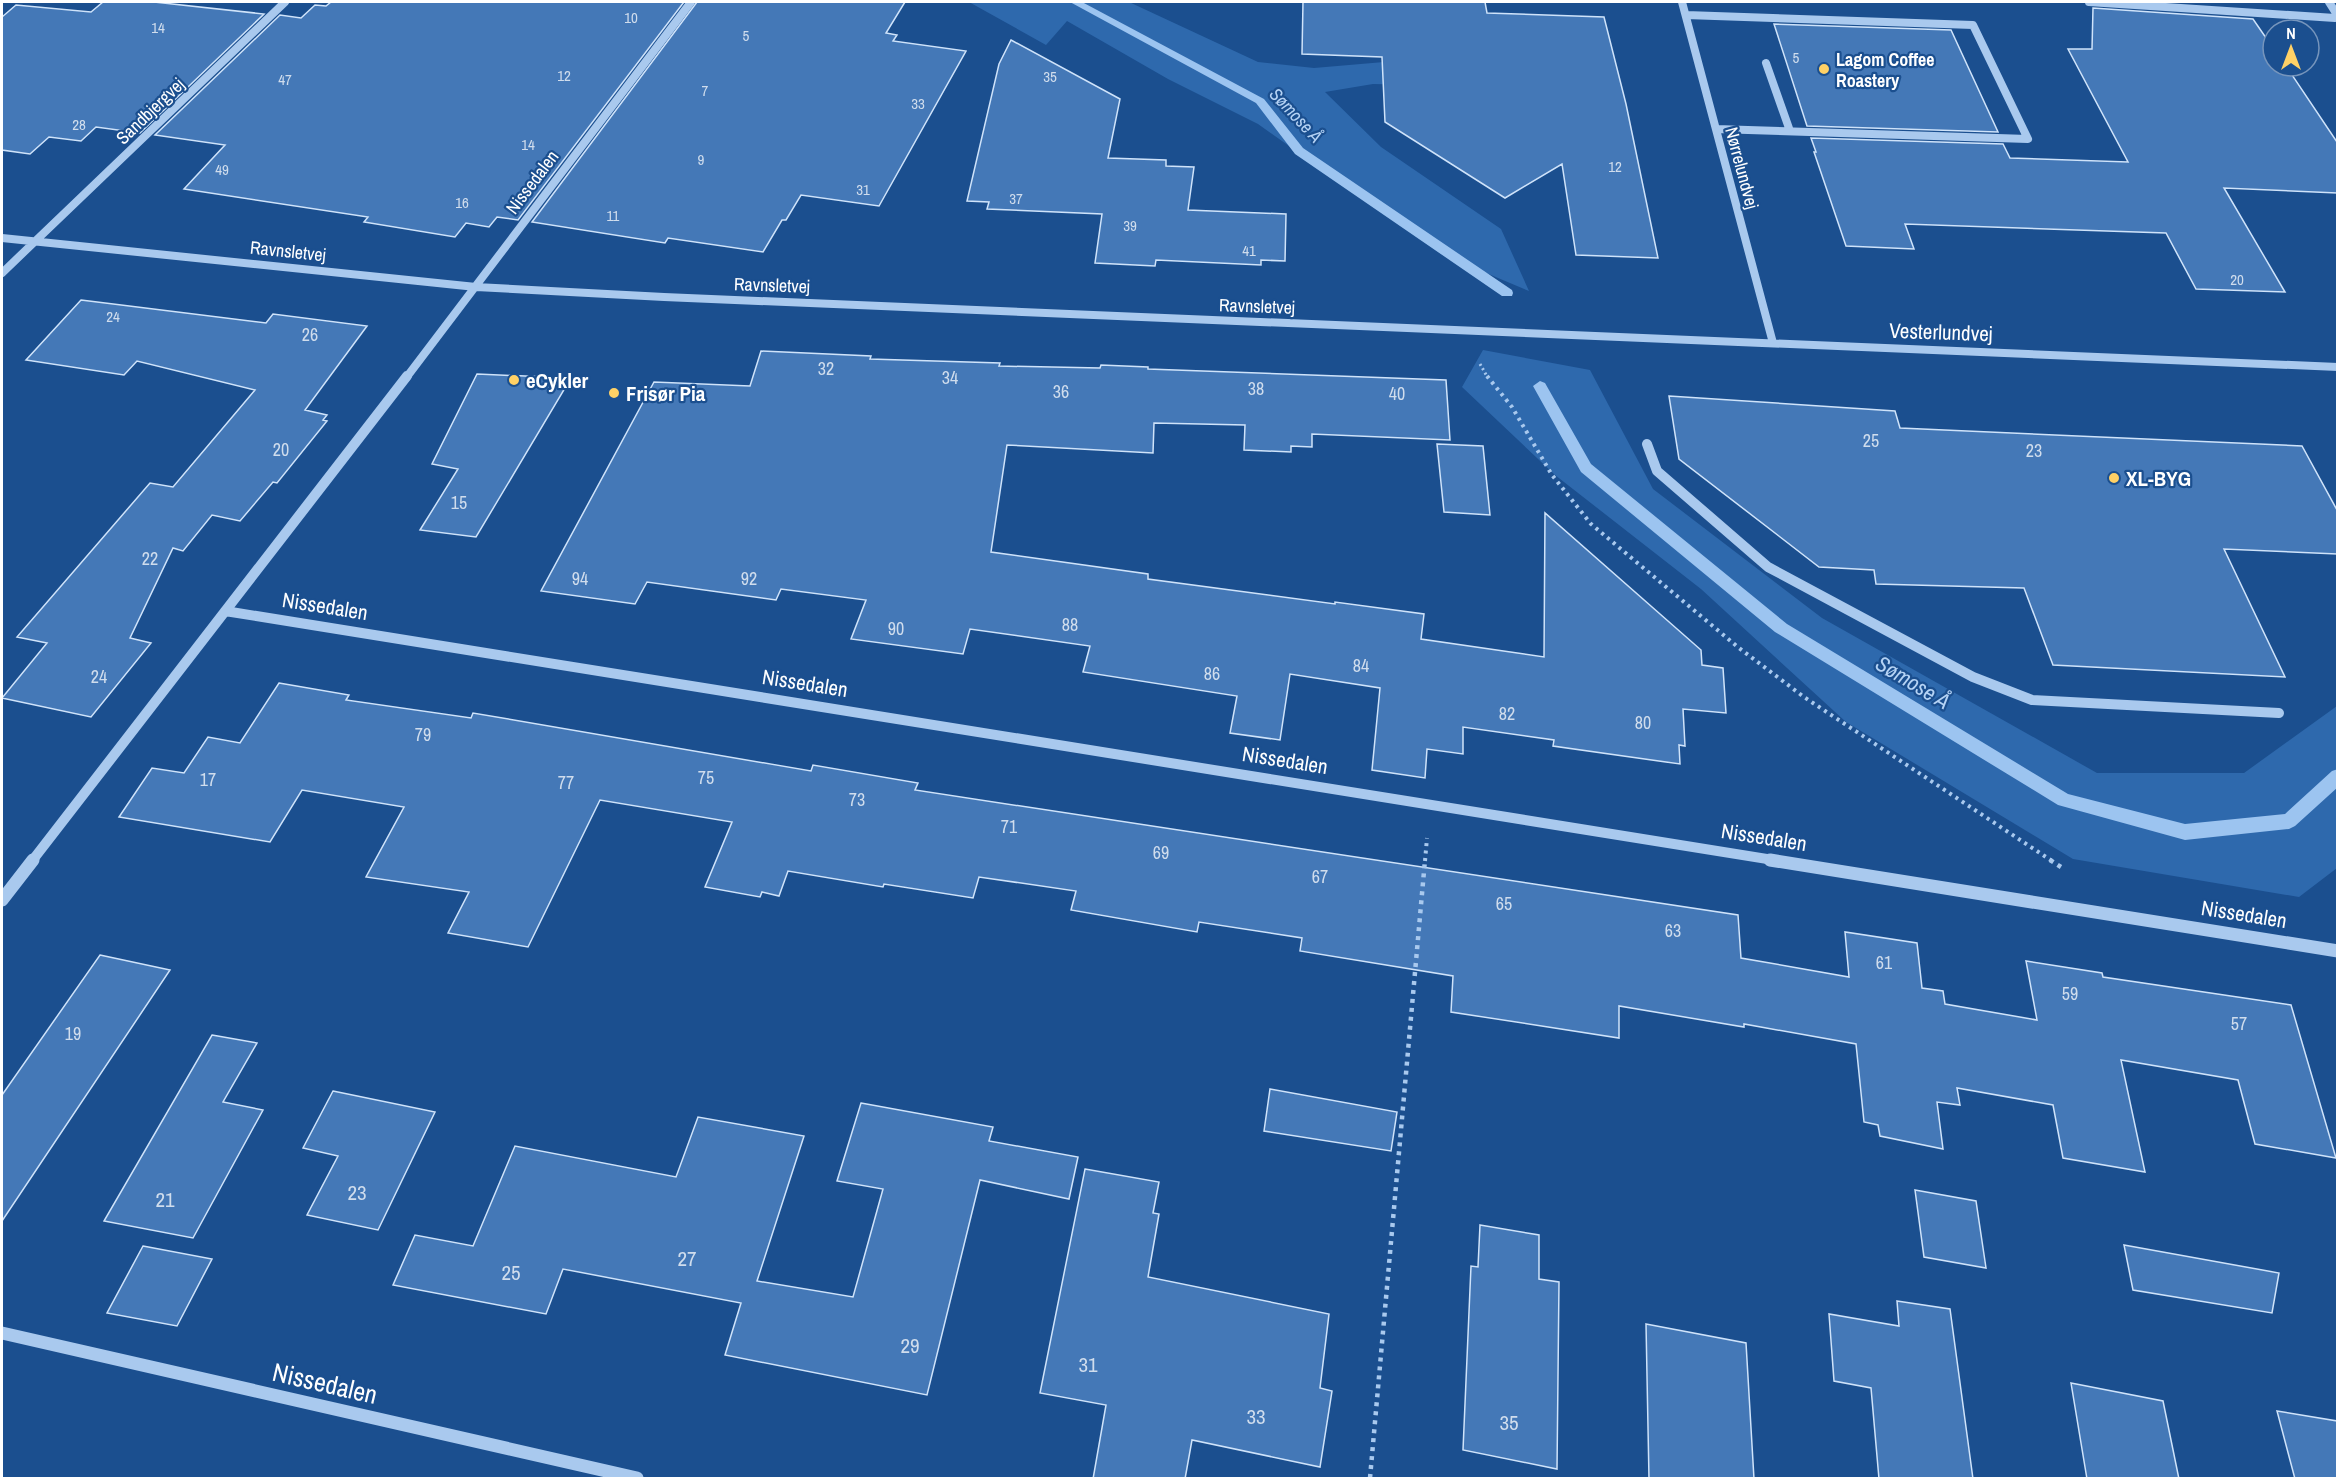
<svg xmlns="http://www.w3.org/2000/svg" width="2339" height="1480" font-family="'Archivo Narrow',sans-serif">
  <rect width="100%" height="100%" fill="#1b4f8f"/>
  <!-- green -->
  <path fill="#2e69ad" d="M969 2H1129L1258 62 1314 68 1384 62 1557 88 1373 84 1325 92 1381 147 1501 229 1529 291 1441 254 1258 124 1168 79 1067 21 1046 45Z
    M1483 350 1590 370 1653 489 1822 618 2097 773H2244L2337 706V868L2299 897 2073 859 1846 722 1701 589 1555 475 1462 387Z"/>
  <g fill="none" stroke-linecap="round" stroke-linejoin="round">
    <!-- stream -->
    <path fill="#9cc4f0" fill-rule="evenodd" d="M1070 2H1082L1264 99 1303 148 1512 290 1513 293 1512 296H1502L1295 154 1256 103Z
      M1540 381 1545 383 1591 464 1787 624 2068 794 2185 824 2285 814 2332 771 2338 769V787L2295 826 2289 829 2185 840 2058 805 1775 632 1581 472 1533 386Z"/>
  </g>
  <!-- building -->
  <path fill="#4478b7" stroke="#cfe3fa" stroke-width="1.5" d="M103 2H154L264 14 140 133 96 127 81 141 49 137 30 154 2 150V17L16 5 91 12Z
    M331 2H684L518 220 497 217 489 227 466 223 455 237 364 222 368 217 184 189 225 145 155 135 280 15 301 18 315 5 326 6Z
    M697 2H905L886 33 897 35 893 41 966 51 879 206 801 195 786 220H782L763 252 668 238 665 243 532 222Z
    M1303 2H1485L1487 13 1604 17 1626 104 1658 258 1576 255 1562 164 1505 198 1385 122 1382 57 1302 54Z
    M2093 8 2253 19 2273 48V66H2286L2337 142V193L2224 188 2285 292 2196 289 2166 233 1905 224 1914 249 1846 246 1814 152H1816L1811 138 2003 144 2010 158 2128 162 2068 49H2092Z
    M1774 24 1951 30 1998 132 1807 126Z
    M1011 40 1120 99 1108 158 1166 160V166L1194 167 1188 210 1286 214 1285 261 1261 260V265L1156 260 1155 266 1095 263 1102 214 987 209 989 202 967 201 999 64Z
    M81 300 266 323 273 314 367 326 305 410 327 415 323 420 327 421 277 483 273 482 240 521 212 515 183 551 173 548 130 638 151 643 91 717 2 698 47 643 17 637 150 483 173 487 255 390 137 361 124 375 26 360Z
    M761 351 871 356 870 359 1000 363 999 366 1100 368 1101 365 1148 367V369L1446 380 1450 440 1312 434V447L1291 446V452L1244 450 1245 425 1154 423 1153 453 1007 445 991 552 1148 574V579L1335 604V602L1424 614 1421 639 1544 657 1545 513 1701 650 1702 665 1723 668 1726 713 1683 709 1685 746 1679 745 1680 764 1553 746 1554 740 1463 727V754L1427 749 1425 778 1372 770 1380 688 1290 674 1280 740 1230 733 1237 696 1083 672 1090 646 970 629 963 654 851 639 866 600 781 589 776 600 647 582 635 604 541 591 654 382 750 386Z
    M477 374 571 378 476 537 420 530 458 469 432 464Z
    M1669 396 1895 411 1900 428 2302 446 2337 510V554L2224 549 2285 677 2053 665 2024 588 1876 584 1874 570 1819 567 1679 459Z
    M1437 444 1483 446 1490 515 1444 512Z
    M279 683 349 695 346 700 471 718 473 713 811 771 813 765 918 783 915 790 1738 915 1741 958 1849 977 1845 932 1917 943 1922 988 1943 991 1945 1004 2037 1020 2026 961 2102 973 2103 977 2291 1005 2336 1158 2255 1144 2238 1080 2121 1060 2145 1172 2063 1158 2053 1105 1957 1088 1960 1105 1937 1102 1943 1149 1880 1136 1878 1125 1864 1122 1856 1044 1744 1024V1027L1619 1006V1038L1451 1012 1453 976 1300 951 1302 938 1199 922 1197 932 1071 910 1076 891 979 877 973 898 884 884 883 887 788 871 779 896 762 892 760 897 705 887 732 822 600 800 528 947 448 933 469 892 366 877 404 807 302 790 270 842 119 817 152 768 184 773 208 737 240 743Z
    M100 955 170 970 2 1221V1095Z
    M212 1035 257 1043 223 1102 263 1110 193 1238 104 1221Z
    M1270 1089 1397 1112 1391 1151 1264 1131Z
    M333 1091 435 1112 378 1230 307 1215 338 1156 303 1148Z
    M861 1103 993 1127 989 1141 1078 1157 1069 1199 980 1180 927 1395 725 1355 741 1303 563 1269 546 1314 393 1285 415 1235 473 1246 515 1146 676 1177 698 1117 804 1136 757 1281 853 1297 883 1189 837 1181Z
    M1085 1169 1159 1182 1153 1213 1159 1214 1148 1277 1329 1314 1320 1388 1332 1391 1320 1467 1192 1440 1185 1479H1093L1106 1405 1040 1393Z
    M1915 1190 1976 1201 1986 1268 1924 1257Z
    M1480 1225 1539 1235V1279L1559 1282 1557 1469 1463 1450 1471 1266 1478 1267Z
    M2124 1245 2279 1273 2272 1313 2133 1290Z
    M143 1246 212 1259 177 1326 107 1313Z
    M1897 1301 1950 1309 1973 1479H1879L1871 1388 1834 1381 1829 1314 1899 1326Z
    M1646 1324 1746 1343 1754 1479H1649Z
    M2071 1383 2163 1401 2179 1479H2087Z
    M2277 1411 2337 1421V1479H2295Z"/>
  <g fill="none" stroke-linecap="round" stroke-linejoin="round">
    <!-- path-far2 -->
    <path stroke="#a9c9ee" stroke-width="3" stroke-dasharray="2 3" stroke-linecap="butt" d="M1480 364 1488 378"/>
    <!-- path-far1 -->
    <path stroke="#a9c9ee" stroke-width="4" stroke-dasharray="3 4.5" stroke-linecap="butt" d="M1487 376 1512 407 1552 475 1591 524 1739 648 1804 697 2052 861
      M1425 861 1427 838"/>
    <!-- path -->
    <path stroke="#a9c9ee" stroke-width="4.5" stroke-dasharray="4 5" stroke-linecap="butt" d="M2050 860 2061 867
      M1370 1478 1425 860"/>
    <!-- minor-far2 -->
    <path stroke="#a9c9ee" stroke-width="8" d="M1682 2 1773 343
      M2089 2 2335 18 2336 13 2329 2
      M1686 15 1973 25 2028 139 1716 129
      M1766 63 1790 131
      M2 238 476 287 664 297 2338 367
      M2 273 285 2
      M406 378 691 2"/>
    <!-- minor-far1 -->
    <path stroke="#a9c9ee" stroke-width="10" d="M1647 444 1657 471 1768 567 1973 677 2032 700 2279 713
      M225 611 1780 861
      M32 861 407 376"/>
    <!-- minor -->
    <path stroke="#a9c9ee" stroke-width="13" d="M1770 860 2338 951
      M2 900 33 860
      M2 1333 637 1478"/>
  </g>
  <!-- markers -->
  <g fill="#ffd166" stroke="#1b4f8f" stroke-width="2">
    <circle cx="1824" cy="69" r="6"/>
    <circle cx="514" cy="380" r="6"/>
    <circle cx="614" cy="393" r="6"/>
    <circle cx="2114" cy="478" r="6"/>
  </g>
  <g text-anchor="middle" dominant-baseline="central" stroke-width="4.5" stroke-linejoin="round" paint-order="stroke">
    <!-- far-number labels -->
    <g font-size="15" fill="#d0dded">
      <text x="631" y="17">10</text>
      <text x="158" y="27">14</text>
      <text x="746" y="35">5</text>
      <text x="1796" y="57">5</text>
      <text x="564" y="75">12</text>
      <text x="1050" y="76">35</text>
      <text x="285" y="79">47</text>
      <text x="705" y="90">7</text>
      <text x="918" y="103">33</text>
      <text x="79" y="124">28</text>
      <text x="528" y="144">14</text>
      <text x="701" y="159">9</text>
      <text x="1615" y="166">12</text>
      <text x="222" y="169">49</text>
      <text x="863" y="189">31</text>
      <text x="1016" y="198">37</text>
      <text x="462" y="202">16</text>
      <text x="613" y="215">11</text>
      <text x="1130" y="225">39</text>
      <text x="1249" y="250">41</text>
      <text x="2237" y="279">20</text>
      <text x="113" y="316">24</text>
    </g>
    <!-- far-poi labels -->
    <g font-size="18" font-weight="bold" fill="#fff" stroke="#1b4f8f" text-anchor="start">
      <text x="1836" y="59">Lagom Coffee<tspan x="1836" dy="21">Roastery</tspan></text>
    </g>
    <!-- far-street labels -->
    <g font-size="18" fill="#fff" stroke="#1b4f8f">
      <text transform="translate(150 111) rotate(-44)">Sandbjergvej</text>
      <text transform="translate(1742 168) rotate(75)">Nørrelundvej</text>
      <text transform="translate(532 182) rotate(-53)">Nissedalen</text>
      <text transform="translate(288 251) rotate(6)">Ravnsletvej</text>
      <text transform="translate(772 285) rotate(2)">Ravnsletvej</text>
      <text transform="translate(1257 306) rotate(2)">Ravnsletvej</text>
    </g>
    <!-- far-water labels -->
    <g font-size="18" font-style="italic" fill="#b5d3f5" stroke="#1b4f8f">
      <text transform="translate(1296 115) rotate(47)">Sømose Å</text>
    </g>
    <!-- number labels -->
    <g font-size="18" fill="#d0dded">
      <text x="310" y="334">26</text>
      <text x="826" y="368">32</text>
      <text x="950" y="377">34</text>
      <text x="1256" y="388">38</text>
      <text x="1061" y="391">36</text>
      <text x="1397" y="393">40</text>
      <text x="1871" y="440">25</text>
      <text x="281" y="449">20</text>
      <text x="2034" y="450">23</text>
      <text x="459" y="502">15</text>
      <text x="150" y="558">22</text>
      <text x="580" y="578">94</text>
      <text x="749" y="578">92</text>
      <text x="1070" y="624">88</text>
      <text x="896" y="628">90</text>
      <text x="1361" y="665">84</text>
      <text x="1212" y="673">86</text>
      <text x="99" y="676">24</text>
      <text x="1507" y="713">82</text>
      <text x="1643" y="722">80</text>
      <text x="423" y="734">79</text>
      <text x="706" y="777">75</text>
      <text x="208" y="779">17</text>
      <text x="566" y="782">77</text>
      <text x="857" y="799">73</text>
      <text x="1009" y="826">71</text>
      <text x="1161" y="852">69</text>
      <text x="1320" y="876">67</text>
      <text x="1504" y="903">65</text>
      <text x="1673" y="930">63</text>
      <text x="1884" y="962">61</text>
      <text x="2070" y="993">59</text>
      <text x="2239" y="1023">57</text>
      <text x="73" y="1033">19</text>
    </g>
    <!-- street labels -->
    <g font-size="21" fill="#fff" stroke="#1b4f8f">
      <text transform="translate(1941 332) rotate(2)">Vesterlundvej</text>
      <text transform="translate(325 606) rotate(9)">Nissedalen</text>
      <text transform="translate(805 683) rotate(9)">Nissedalen</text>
      <text transform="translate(1285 760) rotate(9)">Nissedalen</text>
      <text transform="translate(1764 837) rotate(9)">Nissedalen</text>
      <text transform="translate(2244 914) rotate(9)">Nissedalen</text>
    </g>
    <!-- poi labels -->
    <g font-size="21" font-weight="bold" fill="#fff" stroke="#1b4f8f" text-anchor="start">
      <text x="526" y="380">eCykler</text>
      <text x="626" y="393">Frisør Pia</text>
      <text x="2126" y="478">XL-BYG</text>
    </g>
    <!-- near-number labels -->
    <g font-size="21" fill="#d0dded">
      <text x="357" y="1192">23</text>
      <text x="165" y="1199">21</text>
      <text x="687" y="1258">27</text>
      <text x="511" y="1272">25</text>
      <text x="910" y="1345">29</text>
      <text x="1088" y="1364">31</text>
      <text x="1256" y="1416">33</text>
      <text x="1509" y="1422">35</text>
    </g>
    <!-- water labels -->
    <g font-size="22" font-style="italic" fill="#b5d3f5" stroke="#1b4f8f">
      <text transform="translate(1913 682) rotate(31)">Sømose Å</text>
    </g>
    <!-- near-street labels -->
    <g font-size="26" fill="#fff" stroke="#1b4f8f">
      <text transform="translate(325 1383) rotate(13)">Nissedalen</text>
    </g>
  </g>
  <!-- border -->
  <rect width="2339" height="1480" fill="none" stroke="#ffffff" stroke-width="6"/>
  <!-- north arrow -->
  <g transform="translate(2291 48)"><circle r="28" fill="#1b4f8f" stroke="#7695bc" stroke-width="1.5"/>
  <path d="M0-4.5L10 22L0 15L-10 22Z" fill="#ffd166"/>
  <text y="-9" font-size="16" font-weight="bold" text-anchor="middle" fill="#ffffff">N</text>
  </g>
</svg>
